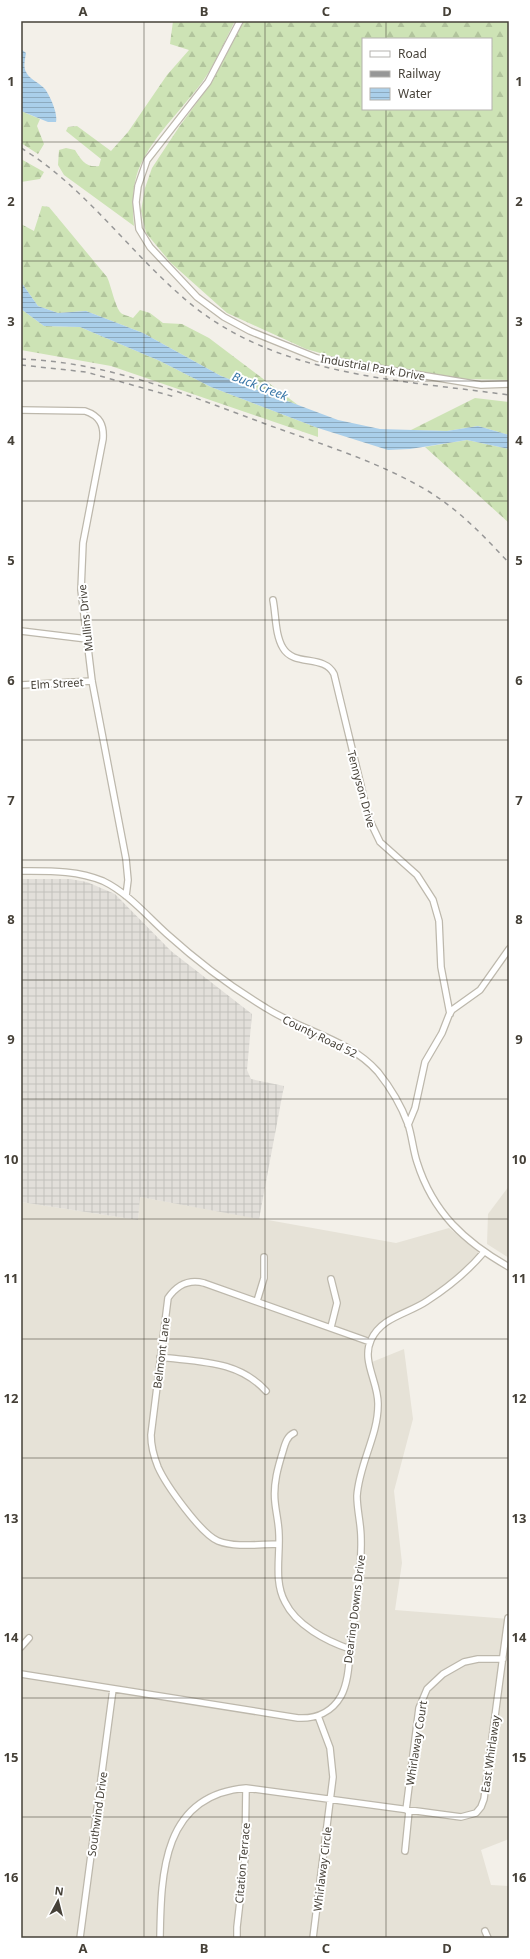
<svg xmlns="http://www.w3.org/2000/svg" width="530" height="1959" font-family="'Noto Sans',sans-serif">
  <defs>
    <pattern id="industrial-grid" width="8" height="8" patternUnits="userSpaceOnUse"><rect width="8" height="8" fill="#e2dfda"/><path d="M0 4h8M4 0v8" fill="none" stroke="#c3c1bc"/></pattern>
    <pattern id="forest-firs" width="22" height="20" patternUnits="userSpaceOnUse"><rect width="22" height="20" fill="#cde3b5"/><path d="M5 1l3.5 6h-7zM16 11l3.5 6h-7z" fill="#b1c49c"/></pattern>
    <pattern id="water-rules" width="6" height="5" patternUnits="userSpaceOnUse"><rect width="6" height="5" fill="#aacfea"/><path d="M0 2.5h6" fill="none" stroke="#8caabf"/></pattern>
  </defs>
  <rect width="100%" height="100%" fill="#f3f0e9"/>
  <!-- residential -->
  <path fill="#e6e2d7" d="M509 1186V1258L487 1244 488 1214Z
    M140 1197 396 1243 449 1228 479 1253 431 1302 384 1325 376 1336 372 1349V1362L404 1349 413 1419 394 1491 402 1563 395 1610 509 1619V1839L481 1850 491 1885 509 1886V1938H21V1202L138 1220Z"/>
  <!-- industrial -->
  <path fill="url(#industrial-grid)" d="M21 879H70L87 882 115 894 171 951 252 1014 247 1070 251 1079 284 1086 259 1219 140 1197 138 1220 21 1202Z"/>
  <!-- forest -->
  <path fill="url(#forest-firs)" fill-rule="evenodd" d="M173 21H235C225 40 217 60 205 78 185 107 155 133 140 166 132 184 132 207 134 226L64 175 58 165 59 150 66 148 75 150C81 160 86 168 99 166L101 159 66 131 68 127 77 126 111 151 128 132 167 75 189 50 170 44Z
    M244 21H509V380L464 379 341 359 306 349 227 313 171 263 146 233 141 211 145 188 152 168 179 127 212 82ZM363 39H491V109H363Z
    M21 111 40 119 37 126 44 144 38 154 21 143Z
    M21 159 44 172 40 179 21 182Z
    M42 206 49 207 107 277C111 285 115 307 121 313 123 315 129 316 133 318L140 310 150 313 163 323 182 324 209 338 298 405 221 376 143 333 86 311 58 313 38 306 21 282V224L34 231Z
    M21 309 44 326 80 327 160 361 211 387 318 428V437L111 366 21 350Z
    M475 398 509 402V435L478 426 447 431 411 430Z
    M467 440 509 449V523L425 447Z"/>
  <!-- water -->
  <path fill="url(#water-rules)" d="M21 49 26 53C25 59 23 67 26 72 30 80 40 83 45 89 50 96 58 113 56 122H48L21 111Z
    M21 282 38 306 58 313 86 311 143 333 221 376 338 420 380 429 447 431 478 426 509 435V449L467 440 410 449 388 450 318 428 211 387 160 361 80 327 44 326 21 309Z"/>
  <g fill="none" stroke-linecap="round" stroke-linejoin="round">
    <!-- minor casing -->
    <g stroke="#bdb8ac" stroke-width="8">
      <path id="minor" d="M240 21 208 82 147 160 138 186 136 202 139 229 150 247 197 297 224 317 250 331 317 358 481 385 509 384
        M21 410 85 411C100 416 104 425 103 439L83 543 81 590 92 681 126 859 128 880 126 896
        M273 600C276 615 275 635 283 648 294 667 324 654 334 674L369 819 380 842 417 875 433 900 439 921 441 967 450 1014
        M21 631 87 639
        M21 685 92 681
        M21 871C49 871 77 870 103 881 128 893 147 916 167 934 197 961 231 987 266 1008 302 1031 349 1039 378 1072 390 1087 401 1105 408 1124 412 1136 413 1150 417 1162 433 1213 465 1242 509 1267
        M408 1125 415 1108 425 1062 442 1033 449 1015 452 1010 480 990 509 949
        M257 1301 264 1278V1257
        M331 1327 337 1303 331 1279
        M160 1357C199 1362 238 1360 266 1391
        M294 1433C287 1436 285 1444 283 1451 278 1467 273 1484 275 1502 276 1513 279 1524 279 1535 280 1557 274 1582 285 1602 296 1625 326 1641 350 1649
        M279 1544C260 1544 236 1548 218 1541 201 1534 166 1485 158 1467 154 1457 151 1446 151 1435L168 1298C177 1285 189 1279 204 1283L370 1342
        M21 1647 29 1638
        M21 1674 298 1718C316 1719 332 1712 341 1696 349 1681 349 1660 351 1643 355 1608 362 1573 361 1538 361 1524 357 1510 357 1496 359 1464 378 1436 378 1405 379 1383 361 1361 371 1340 381 1317 408 1314 427 1301 447 1288 468 1271 484 1252
        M406 1810 419 1708 427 1689 443 1674 464 1662 478 1659H503
        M405 1851 409 1811
        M485 1931 488 1938
        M80 1938 113 1689
        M160 1938C161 1872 163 1795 246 1788L461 1817 476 1813 481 1807 484 1799 508 1618
        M237 1938V1927L245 1858 246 1788
        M313 1938 333 1777 330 1748 318 1716"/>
    </g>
    <!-- minor -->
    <use href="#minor" stroke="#fff" stroke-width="5.5"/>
    <!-- rail -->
    <path stroke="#979797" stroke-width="1.5" stroke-dasharray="5 5" stroke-linecap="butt" d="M21 148C81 184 126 247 178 293 268 376 394 379 509 395
      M21 359C109 362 190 396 271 426 324 445 379 462 428 491 459 510 484 536 509 563
      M21 365 86 372 175 397"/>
  </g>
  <!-- grid -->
  <path fill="none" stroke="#464138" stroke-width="1" stroke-opacity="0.55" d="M144 21V1938M265 21V1938M386 21V39M386 109V1938M21 142H509M21 261H509M21 381H509M21 501H509M21 620H509M21 740H509M21 860H509M21 980H509M21 1099H509M21 1219H509M21 1339H509M21 1458H509M21 1578H509M21 1698H509M21 1817H509"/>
  <g text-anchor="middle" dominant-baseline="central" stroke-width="4" stroke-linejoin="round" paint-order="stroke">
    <!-- street labels -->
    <g font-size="11" fill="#464138" stroke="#fff">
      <text transform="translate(373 367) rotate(10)">Industrial Park Drive</text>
      <text transform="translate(85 618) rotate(-96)">Mullins Drive</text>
      <text transform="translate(57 683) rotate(-3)">Elm Street</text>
      <text transform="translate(362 789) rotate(75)">Tennyson Drive</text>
      <text transform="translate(320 1036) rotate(26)">County Road 52</text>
      <text transform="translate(161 1353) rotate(-83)">Belmont Lane</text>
      <text transform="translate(354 1609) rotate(-83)">Dearing Downs Drive</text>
      <text transform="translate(416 1743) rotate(-81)">Whirlaway Court</text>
      <text transform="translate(490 1754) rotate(-82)">East Whirlaway</text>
      <text transform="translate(97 1814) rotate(-82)">Southwind Drive</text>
      <text transform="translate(242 1863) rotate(-85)">Citation Terrace</text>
      <text transform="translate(322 1869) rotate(-83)">Whirlaway Circle</text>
    </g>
    <!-- water labels -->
    <g font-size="12" font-style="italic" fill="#3a77a8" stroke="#fff">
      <text transform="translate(260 386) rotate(21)">Buck Creek</text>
    </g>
  </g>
  <!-- border -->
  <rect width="530" height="1959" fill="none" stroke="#ffffff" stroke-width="44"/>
  <!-- legend -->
  <rect x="362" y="38" width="130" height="72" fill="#ffffff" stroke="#b5b3af"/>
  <rect x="370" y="51" width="20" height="6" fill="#ffffff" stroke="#b5b3af"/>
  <text x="398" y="58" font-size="12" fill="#464138">Road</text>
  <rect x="370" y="71" width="20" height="6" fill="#979797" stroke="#b5b3af"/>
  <text x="398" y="78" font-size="12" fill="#464138">Railway</text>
  <rect x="370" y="88" width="20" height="12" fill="url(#water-rules)" stroke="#b5b3af"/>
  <text x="398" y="98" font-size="12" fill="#464138">Water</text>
  <!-- north arrow -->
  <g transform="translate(58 1901) rotate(7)" stroke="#ffffff" stroke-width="3" paint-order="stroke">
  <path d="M0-3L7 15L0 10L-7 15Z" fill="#464138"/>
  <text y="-6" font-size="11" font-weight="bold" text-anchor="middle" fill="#464138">N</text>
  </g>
  <rect x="22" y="22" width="486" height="1915" fill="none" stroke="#464138" stroke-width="1.5"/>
  <g font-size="13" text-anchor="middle" font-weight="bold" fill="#464138">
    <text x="83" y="16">A</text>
    <text x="204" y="16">B</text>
    <text x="326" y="16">C</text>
    <text x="447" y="16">D</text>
    <text x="11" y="86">1</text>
    <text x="519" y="86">1</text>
    <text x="11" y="206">2</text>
    <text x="519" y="206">2</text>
    <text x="11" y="326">3</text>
    <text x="519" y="326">3</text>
    <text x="11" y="445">4</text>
    <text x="519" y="445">4</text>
    <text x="11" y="565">5</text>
    <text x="519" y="565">5</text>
    <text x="11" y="685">6</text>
    <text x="519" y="685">6</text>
    <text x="11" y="805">7</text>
    <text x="519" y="805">7</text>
    <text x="11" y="924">8</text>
    <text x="519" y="924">8</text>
    <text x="11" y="1044">9</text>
    <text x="519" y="1044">9</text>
    <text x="11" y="1164">10</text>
    <text x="519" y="1164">10</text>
    <text x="11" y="1283">11</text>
    <text x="519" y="1283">11</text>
    <text x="11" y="1403">12</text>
    <text x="519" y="1403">12</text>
    <text x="11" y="1523">13</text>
    <text x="519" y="1523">13</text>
    <text x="11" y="1642">14</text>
    <text x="519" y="1642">14</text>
    <text x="11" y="1762">15</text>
    <text x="519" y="1762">15</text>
    <text x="11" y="1882">16</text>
    <text x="519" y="1882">16</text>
    <text x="83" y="1953">A</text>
    <text x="204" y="1953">B</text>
    <text x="326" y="1953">C</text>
    <text x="447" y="1953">D</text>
  </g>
</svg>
